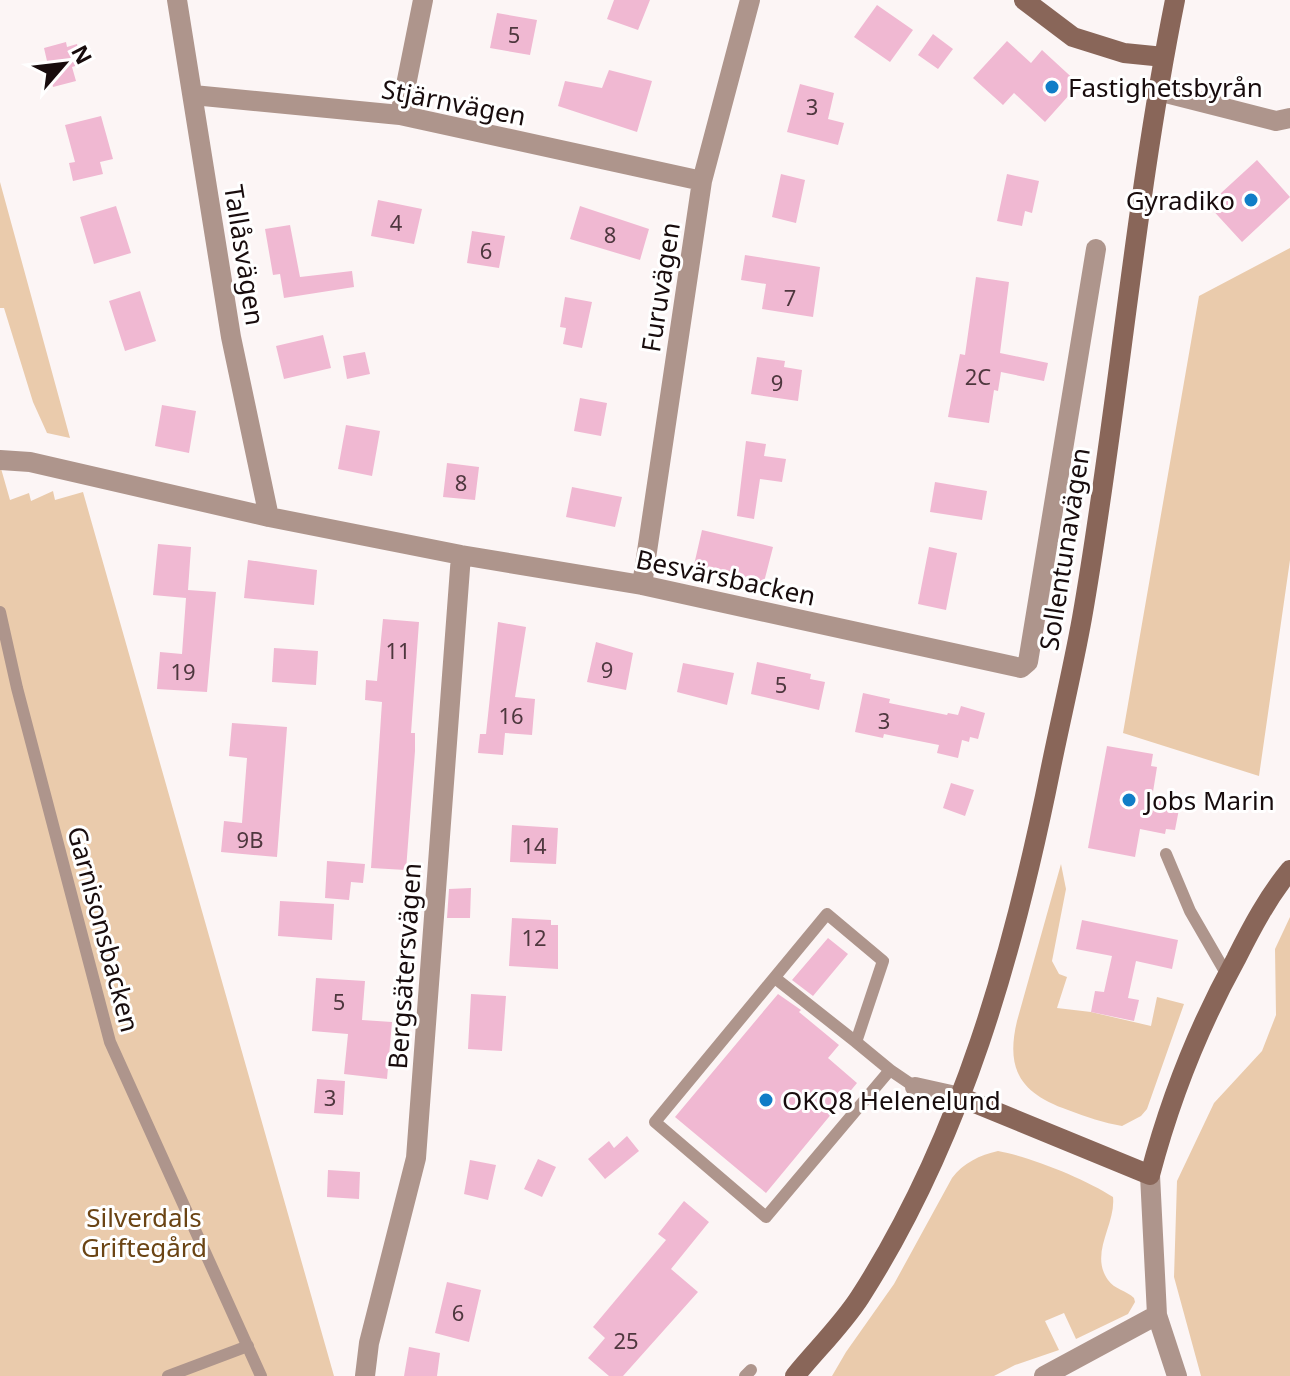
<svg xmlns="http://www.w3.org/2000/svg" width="1290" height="1376" font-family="'Noto Sans',sans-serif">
  <rect width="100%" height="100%" fill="#fcf5f5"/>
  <!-- green -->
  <path fill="#eacbac" d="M0 182 70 438 47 433 33 402 4 308H0Z
    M1290 248V560L1259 776 1123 733 1199 296Z
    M0 465 10 500 29 493 31 501 53 491 55 500 83 492 334 1376H0Z
    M1061 864 1066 889 1052 961 1059 974 1067 977 1057 1008 1091 1012 1151 1026 1157 997 1184 1004 1147 1109 1141 1116 1122 1126C1104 1123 1086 1117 1068 1110 1022 1094 1005 1071 1017 1021Z
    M1290 917V1376H1201L1174 1277 1177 1181 1214 1103 1262 1051 1276 1015 1275 949Z
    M998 1151C1031 1157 1085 1179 1113 1197 1116 1225 1089 1253 1108 1280 1114 1289 1127 1291 1134 1298L1135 1302 1128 1314 1076 1339 1064 1313 1045 1321 1059 1350 1015 1365 994 1376H832L846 1352 894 1284 952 1178C963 1163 980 1155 998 1151Z"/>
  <!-- building -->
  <path fill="#f0b8d2" d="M614 0H650L638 30 607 19Z
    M877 5 913 30 890 62 854 37Z
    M497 13 537 20 530 55 490 48Z
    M933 34 953 49 938 69 918 55Z
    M1007 41 1031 63 1042 50 1079 84 1045 122 1014 93 1003 105 973 78Z
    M66 42 67 47 77 44 82 64 72 67 76 81 53 87 44 48Z
    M609 70 652 81 637 132 558 106 565 81 602 88Z
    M800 84 834 93 828 119 844 123 838 145 787 132Z
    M101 116 113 159 100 162 103 174 73 181 69 163 75 162 65 125Z
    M1257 160 1290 197 1242 242 1208 205Z
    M781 174 805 180 796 223 772 217Z
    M1007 174 1039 181 1032 213 1025 211 1022 226 997 221Z
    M378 200 422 209 414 244 371 236Z
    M116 206 131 253 94 264 80 217Z
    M580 206 649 229 640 260 570 239Z
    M290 225 300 277 352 271 354 287 284 298 280 274 273 275 265 229Z
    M472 231 505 236 499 268 467 263Z
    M745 255 820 267 813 317 762 309 766 284 741 280Z
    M976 277 1009 282 1000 353 1048 363 1044 381 1001 372 998 391 994 390 989 423 948 417 960 354 965 355Z
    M140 291 156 341 125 351 109 301Z
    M565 297 592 302 582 348 563 344 566 328 560 327Z
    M323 335 331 368 284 379 276 346Z
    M365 352 370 374 347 379 343 356Z
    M757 357 785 361 784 367 802 370 798 401 751 394Z
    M580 398 607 403 601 436 574 431Z
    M162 405 196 411 189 453 155 446Z
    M346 425 380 431 372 476 338 469Z
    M746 441 766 444 764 456 786 459 782 482 760 479 754 519 737 516Z
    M447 463 479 467 475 500 443 497Z
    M935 482 987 491 982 520 930 512Z
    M572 487 622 497 615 527 566 517Z
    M702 530 773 547 764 582 694 565Z
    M158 544 191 547 188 590 216 592 207 692 157 689 160 652 182 654 186 598 153 595Z
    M929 547 957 553 946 610 918 604Z
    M248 560 317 570 314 605 244 598Z
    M383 619 419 622 411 733H415V751L406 870 371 868 382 702 365 700 366 680 377 681Z
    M498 622 526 627 515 697 535 699 532 735 505 733 503 755 478 753 480 734H486Z
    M596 642 633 653 626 690 587 682Z
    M274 648 318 651 316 685 272 682Z
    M757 662 811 674 810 679 825 682 819 710 751 694Z
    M683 663 734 673 727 705 677 692Z
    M863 693 890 699 889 703 947 715 948 713 958 715 961 706 985 713 978 739 970 737 969 742 962 740 958 758 937 753 939 745 884 734 883 738 855 732Z
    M232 723 287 727 277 857 221 852 224 821 242 823 247 758 229 756Z
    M1107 746 1153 754 1151 766 1157 767 1152 798 1171 802 1170 807 1179 809 1175 830 1166 829 1165 834 1140 829 1135 857 1088 848Z
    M951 783 974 790 965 816 943 808Z
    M512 825 558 828 556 864 510 862Z
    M327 861 365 864 363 883 351 882 349 900 325 898Z
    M471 888 470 918H447L449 889Z
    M280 901 334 904 332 940 278 936Z
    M512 918 551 920V925H558V969L509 966Z
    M1082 920 1178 940 1172 969 1136 961 1128 998 1139 1000 1134 1021 1091 1012 1095 991 1104 992 1112 956 1076 949Z
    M828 938 848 954 813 996 792 980Z
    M316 978 365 981 362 1020 392 1022 387 1079 344 1074 348 1034 312 1031Z
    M471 994 506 996 502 1051 468 1049Z
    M778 994 801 1010 799 1012 839 1045 828 1058 857 1083 766 1193 675 1117Z
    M317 1079 345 1081 343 1115 314 1113Z
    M627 1136 639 1151 605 1179 588 1159 609 1141 614 1148Z
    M538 1159 556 1167 542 1197 524 1189Z
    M470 1160 496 1165 488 1200 464 1194Z
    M328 1170 360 1172 359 1199 327 1197Z
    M684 1201 709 1222 671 1269 698 1292 623 1376H609L588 1358 605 1338 593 1327 666 1240 658 1234Z
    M447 1282 481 1290 469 1342 435 1333Z
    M409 1347 440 1353 437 1376H404Z"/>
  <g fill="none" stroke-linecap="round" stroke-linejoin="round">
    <!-- lane -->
    <path stroke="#ae958c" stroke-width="12" d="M0 612 17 688 110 1042 261 1376
      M1166 854 1190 911 1227 975
      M775 978 856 1042
      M890 1070 856 1042 883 961 827 914 655 1122 766 1217 890 1070 915 1087
      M168 1376 248 1346
      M745 1376 751 1370"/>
    <!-- street -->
    <path stroke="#ae958c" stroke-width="20" d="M177 0 231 337 269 517
      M1158 91 1276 121 1290 118
      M193 95 400 115 702 181
      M400 115 423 0
      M0 460 30 462 269 517 461 555 642 585 1021 668 1028 662 1096 249
      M642 585 702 181 750 0
      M915 1087 960 1097
      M1150 1175 1157 1315 1177 1376
      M365 1376 369 1343 416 1158 461 555
      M1044 1376 1157 1315"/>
    <!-- secondary -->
    <path stroke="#896659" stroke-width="20" d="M1024 0 1073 37 1124 53 1164 57
      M960 1097 1150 1175C1170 1099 1198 1028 1236 959 1252 927 1268 897 1290 870
      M795 1376C816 1350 842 1325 860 1297 962 1138 1014 952 1051 767 1061 718 1073 668 1082 618 1118 413 1134 204 1175 0"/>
  </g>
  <!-- markers -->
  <g fill="#107dc7" stroke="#fff" stroke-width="3">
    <circle cx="1052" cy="87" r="8"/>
    <circle cx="1251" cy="200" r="8"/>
    <circle cx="1129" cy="800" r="8"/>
    <circle cx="766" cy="1100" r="8"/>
  </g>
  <g text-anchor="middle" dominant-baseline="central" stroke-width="6" stroke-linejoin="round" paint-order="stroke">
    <!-- number labels -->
    <g font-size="22" fill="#4e373e">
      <text x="514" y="34">5</text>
      <text x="812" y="106">3</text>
      <text x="396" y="222">4</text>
      <text x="610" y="234">8</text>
      <text x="486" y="250">6</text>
      <text x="790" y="297">7</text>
      <text x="978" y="376">2C</text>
      <text x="777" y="382">9</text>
      <text x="461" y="482">8</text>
      <text x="398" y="650">11</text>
      <text x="607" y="669">9</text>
      <text x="183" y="671">19</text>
      <text x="781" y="684">5</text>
      <text x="511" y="715">16</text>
      <text x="884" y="720">3</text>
      <text x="250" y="839">9B</text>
      <text x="534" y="845">14</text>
      <text x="534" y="937">12</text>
      <text x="339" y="1001">5</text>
      <text x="330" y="1097">3</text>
      <text x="458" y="1312">6</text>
      <text x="626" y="1340">25</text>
    </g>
    <!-- poi labels -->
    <g font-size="26" fill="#180c0d" stroke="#fff" text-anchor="start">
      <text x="1068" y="87">Fastighetsbyrån</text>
      <text x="1235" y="200" text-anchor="end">Gyradiko</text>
      <text x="1145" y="800">Jobs Marin</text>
      <text x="782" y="1100">OKQ8 Helenelund</text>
    </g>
    <!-- street labels -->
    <g font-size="26" fill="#180c0d" stroke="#fff">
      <text transform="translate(454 102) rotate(11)">Stjärnvägen</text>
      <text transform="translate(245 255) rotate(81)">Tallåsvägen</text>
      <text transform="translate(660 287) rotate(-81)">Furuvägen</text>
      <text transform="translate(1064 549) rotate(-81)">Sollentunavägen</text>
      <text transform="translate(726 577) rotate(12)">Besvärsbacken</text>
      <text transform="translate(104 929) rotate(75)">Garnisonsbacken</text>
      <text transform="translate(404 966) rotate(-86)">Bergsätersvägen</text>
    </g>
    <!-- park labels -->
    <g font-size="26" fill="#6b4414" stroke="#fff">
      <text x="144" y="1217">Silverdals<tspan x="144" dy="30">Griftegård</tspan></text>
    </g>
  </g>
  <!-- north arrow -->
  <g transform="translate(64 64) rotate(62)" stroke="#ffffff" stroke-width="6" paint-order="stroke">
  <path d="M0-6L14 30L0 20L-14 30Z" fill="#180c0d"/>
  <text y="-12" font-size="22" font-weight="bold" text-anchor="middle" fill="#180c0d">N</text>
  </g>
</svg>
